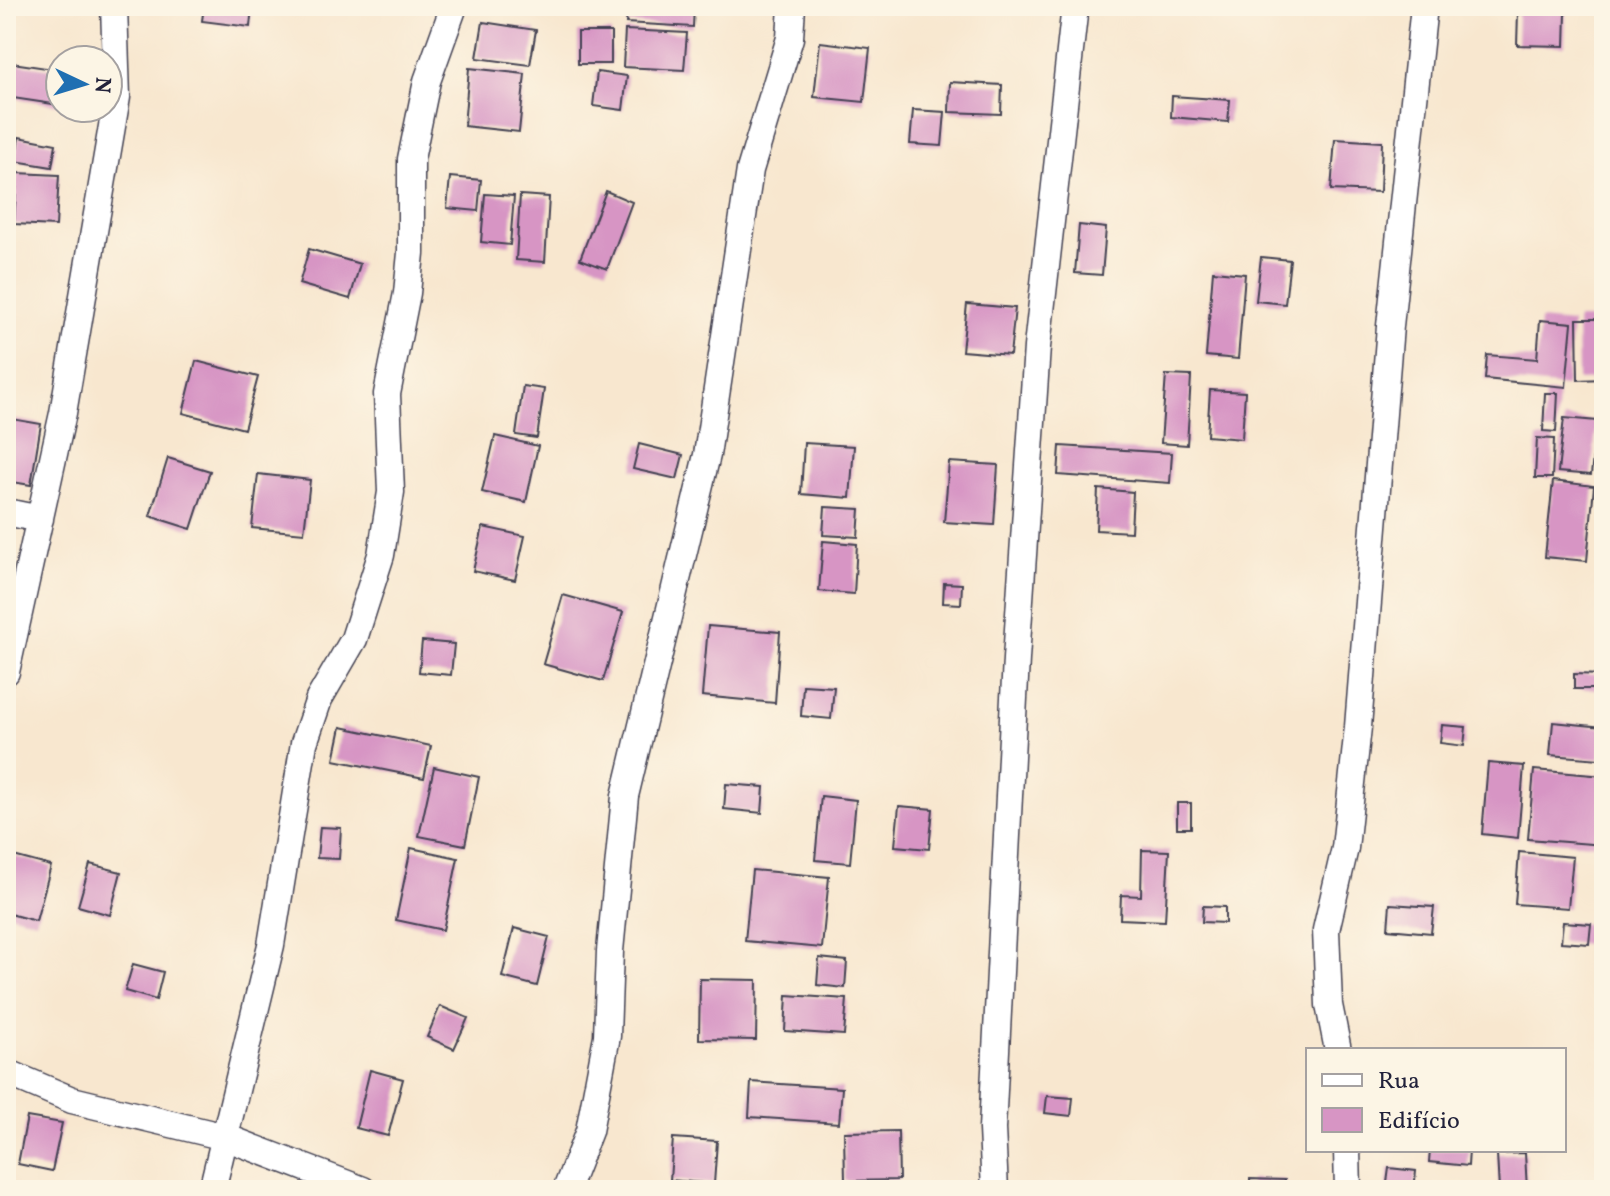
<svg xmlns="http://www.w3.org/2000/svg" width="1610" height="1196" font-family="Vollkorn,serif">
  <rect width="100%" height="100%" fill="#fcf5e5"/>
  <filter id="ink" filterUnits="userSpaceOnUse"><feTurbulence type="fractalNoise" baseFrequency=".0125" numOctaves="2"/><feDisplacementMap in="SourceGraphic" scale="16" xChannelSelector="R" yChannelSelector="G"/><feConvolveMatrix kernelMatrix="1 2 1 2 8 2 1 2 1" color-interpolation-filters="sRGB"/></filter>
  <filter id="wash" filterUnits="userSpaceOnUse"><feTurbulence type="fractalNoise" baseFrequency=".006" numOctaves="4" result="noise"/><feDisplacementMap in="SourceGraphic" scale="32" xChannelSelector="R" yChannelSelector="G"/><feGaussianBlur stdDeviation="1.8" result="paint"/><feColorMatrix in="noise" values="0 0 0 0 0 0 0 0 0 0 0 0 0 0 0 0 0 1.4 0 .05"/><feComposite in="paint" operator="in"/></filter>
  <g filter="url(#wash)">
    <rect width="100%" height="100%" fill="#f8e7cf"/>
    <g id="blocks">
      <!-- building -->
      <path fill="#d795c4" d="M204 6H252L250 27 202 21Z
        M555 6H614L613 16 554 11Z
        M628 6H694L693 27 626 23Z
        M1518 12 1566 13 1565 46 1517 45Z
        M483 22 536 30 530 65 477 58Z
        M625 30 687 33 684 70 623 67Z
        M578 32H611V64H578Z
        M820 42 870 48 864 102 814 97Z
        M6 62 60 70V105L6 97Z
        M469 68 525 74 519 132 464 126Z
        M597 72 627 76 623 110 593 106Z
        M950 82 1002 85 1001 114 949 112Z
        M1172 96 1230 100 1228 122 1171 117Z
        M913 110 945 112 942 146 910 144Z
        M19 137 56 144 52 167 15 161Z
        M1335 139 1382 142 1380 192 1331 190Z
        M17 173 59 175 56 226 14 224Z
        M450 177 481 180 478 211 447 208Z
        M606 191 632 202 607 269 580 259Z
        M485 194 514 196 510 245 481 242Z
        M520 195 549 197 545 262 516 260Z
        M1079 225 1106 228 1102 275 1075 273Z
        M309 249 360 264 350 299 299 284Z
        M1261 257 1290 260 1285 304 1256 301Z
        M1213 271 1245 274 1238 359 1206 356Z
        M967 304 1015 308 1010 355 962 351Z
        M1577 319H1604V379L1578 380Z
        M1540 320 1572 323 1566 387 1485 379 1487 355 1537 359Z
        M196 361 258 377 244 429 183 413Z
        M1166 375 1191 376 1187 445 1161 443Z
        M523 386 544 389 537 438 516 435Z
        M1210 390 1245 392 1242 439 1207 436Z
        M1545 393H1558L1556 432 1543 431Z
        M6 418 41 424 31 485 6 481Z
        M1564 418 1597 421 1591 475 1558 472Z
        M495 436 538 446 526 502 482 492Z
        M1537 438 1554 439 1552 478H1535Z
        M804 443 854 446 850 498 801 494Z
        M639 444 683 455 677 479 633 469Z
        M1060 446 1172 453 1170 483 1058 475Z
        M168 458 210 471 191 529 150 516Z
        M949 462 998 465 994 525 944 522Z
        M258 474 310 480 304 533 252 528Z
        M1553 481 1594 486 1587 561 1545 557Z
        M1098 489 1133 492 1131 532 1096 530Z
        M825 507 860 509 858 537 823 535Z
        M483 527 525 536 515 580 473 571Z
        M823 541 857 544 854 594 819 591Z
        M944 583 962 584 961 604 943 603Z
        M563 595 623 612 603 681 543 664Z
        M708 626 780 632 775 703 702 696Z
        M422 641 454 644 451 675 419 672Z
        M1574 674 1603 675V689H1574Z
        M803 685 834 687 831 719 801 716Z
        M1553 722 1603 727 1600 759 1550 755Z
        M1442 725 1466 727 1464 746 1440 743Z
        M341 727 431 746 424 778 334 760Z
        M1488 763 1524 766 1518 838 1482 834Z
        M434 767 479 777 465 845 419 836Z
        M1534 770 1604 776V845L1528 839Z
        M726 784 764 787 762 813 724 809Z
        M821 796 856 800 850 863 815 860Z
        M1177 803H1191V828H1177Z
        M899 806 933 809 929 849 895 846Z
        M320 827 341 828 339 859 317 858Z
        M411 848 458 858 443 930 396 920Z
        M1142 850 1169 851 1165 921 1120 919 1121 895 1141 896Z
        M1519 852 1573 857 1568 908 1515 904Z
        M6 854 51 866 36 921 6 913Z
        M90 864 121 872 110 915 78 906Z
        M752 870 829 877 822 948 745 941Z
        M1390 904 1434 907 1431 933 1388 929Z
        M1203 906 1225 907V923L1202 922Z
        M1563 922 1591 924 1589 944 1561 942Z
        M514 928 549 937 537 986 502 977Z
        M819 958 847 961 845 988 817 985Z
        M133 964 163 972 156 1000 125 991Z
        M700 979 757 980 756 1040 699 1039Z
        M787 995 847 999 844 1035 785 1031Z
        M440 1006 468 1018 454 1049 427 1037Z
        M370 1070 403 1079 388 1136 356 1128Z
        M751 1082 842 1088 839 1123 749 1117Z
        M1047 1096 1073 1098 1071 1116 1045 1113Z
        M27 1117 62 1123 52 1171 18 1164Z
        M898 1131 899 1180 845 1181 844 1132Z
        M673 1138 717 1141 714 1184 670 1180Z
        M1430 1150H1469L1468 1166 1429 1162Z
        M1525 1153 1527 1190H1499L1497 1154Z
        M1389 1168 1416 1171 1414 1190H1386Z
        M1250 1179 1285 1180V1190H1250Z"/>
    </g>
  </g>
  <g filter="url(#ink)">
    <use href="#blocks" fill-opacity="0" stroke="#424051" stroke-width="2"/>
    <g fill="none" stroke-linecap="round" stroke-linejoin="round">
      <!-- minor casing -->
      <g stroke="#424051" stroke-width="29">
        <path id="minor" d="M6 512 40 519
          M6 672 63 413 117 97 114 6
          M1338 1050 1329 1005 1326 930 1345 848 1358 727 1390 326 1424 6
          M6 1072 72 1100 225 1137 363 1190
          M1347 1150 1348 1190
          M212 1190 271 945 304 743 319 699 354 639 381 555 391 492 387 394 407 293 411 253V159L427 81 454 6
          M566 1190 589 1131 607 1036 610 951 625 796 707 455 750 170 790 38 792 6
          M995 1190 992 1129 1016 659 1037 347 1075 6"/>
      </g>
      <!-- minor -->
      <use href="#minor" stroke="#fff" stroke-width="26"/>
    </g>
  </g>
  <!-- margin -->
  <rect width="1610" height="1196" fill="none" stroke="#fcf5e5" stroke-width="32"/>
  <!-- legend -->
  <rect x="1306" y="1048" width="260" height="104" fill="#fcf5e5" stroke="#a5a1a1" stroke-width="2"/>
  <rect x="1322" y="1074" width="40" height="12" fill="#ffffff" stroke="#a5a1a1" stroke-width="2"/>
  <text x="1378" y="1088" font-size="24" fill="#22223b">Rua</text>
  <rect x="1322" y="1108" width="40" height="24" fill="#d795c4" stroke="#a5a1a1" stroke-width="2"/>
  <text x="1378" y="1128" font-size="24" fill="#22223b">Edifício</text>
  <!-- north arrow -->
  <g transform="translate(84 84) rotate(94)"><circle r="38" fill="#fcf5e5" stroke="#a5a1a1" stroke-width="2"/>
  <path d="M0-6L14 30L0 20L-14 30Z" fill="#1f6fb2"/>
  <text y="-12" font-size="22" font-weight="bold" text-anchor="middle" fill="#22223b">N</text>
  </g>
</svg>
